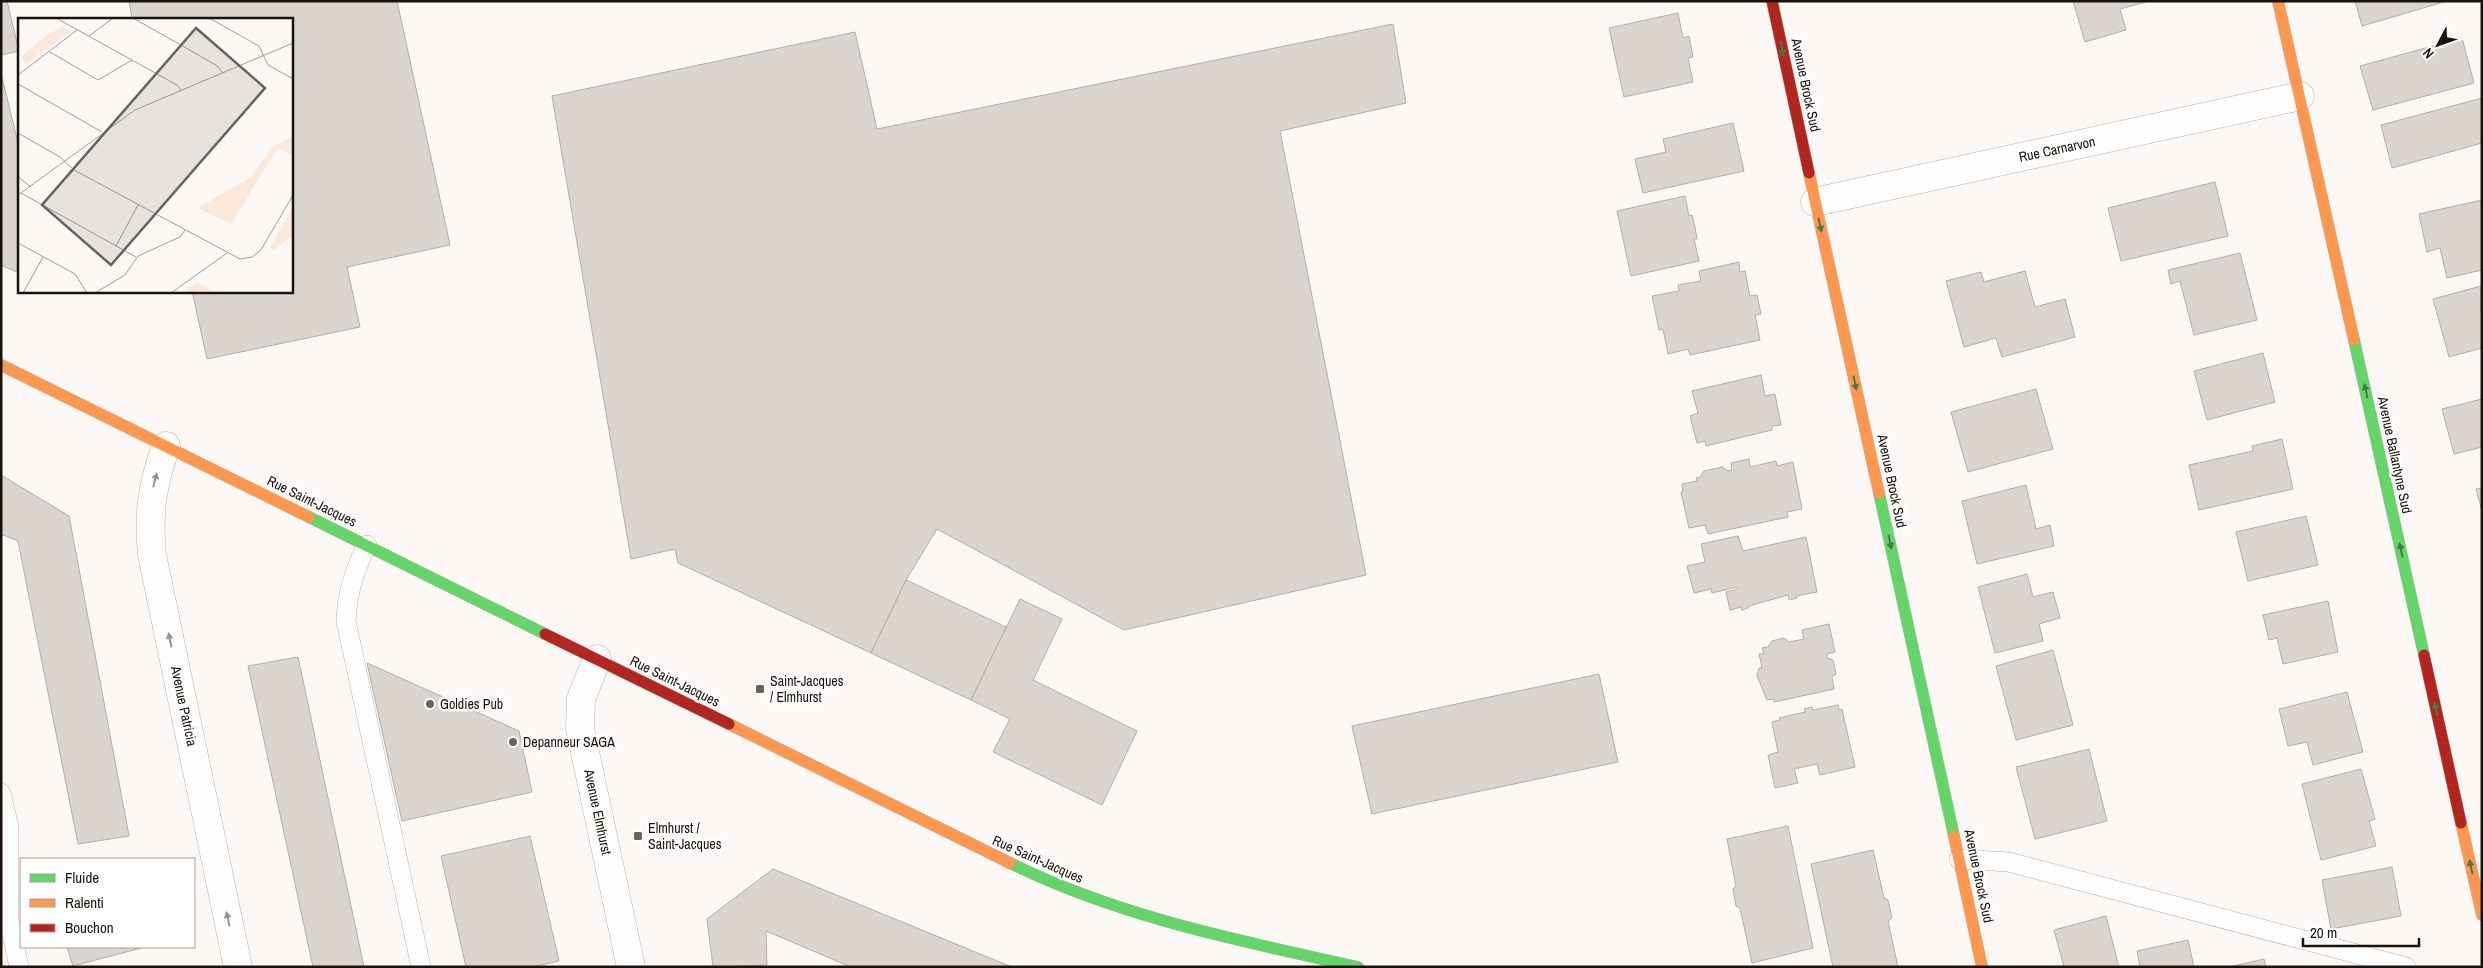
<svg xmlns="http://www.w3.org/2000/svg" width="2483" height="968" font-family="'Archivo Narrow',sans-serif">
  <rect width="100%" height="100%" fill="#fbf8f6"/>
  <!-- building -->
  <path fill="#dcd4cf" stroke="#b4ada8" d="M1 1H7L19 51 1 55Z
    M129 1H397L450 245 347 267 360 327 207 359 192 291H291V19H132Z
    M2073 1H2146V2L2120 9 2126 30 2085 42Z
    M2355 1H2447L2362 26Z
    M1678 13 1683 38 1689 36 1693 57 1688 58 1693 82 1624 97 1609 28Z
    M1393 24 1406 103 1280 131 1366 575 1124 630 937 529 906 580 871 653 678 563 675 549 631 559 552 96 855 32 877 129Z
    M2462 38 2474 83 2373 110 2360 66Z
    M1 73 19 147V273L1 265Z
    M2482 98V143L2392 168 2381 125Z
    M1733 123 1744 171 1643 193 1635 159 1666 152 1663 139Z
    M2215 182 2228 236 2121 261 2108 208Z
    M1685 196 1689 216 1692 215 1695 227 1697 239H1694L1699 261 1631 276 1617 211Z
    M2482 200V270L2447 278 2440 248 2427 252 2419 214Z
    M2240 253 2257 320 2194 335 2180 281 2171 284 2168 270Z
    M1739 262 1740 272 1745 271 1750 296 1757 295 1761 314 1755 315 1760 340 1690 355 1688 349 1668 354 1663 329 1659 330 1652 296 1679 291 1678 285 1701 281 1699 271Z
    M2025 271 2035 307 2065 299 2075 337 2002 357 1996 338 1964 347 1946 281 1981 272 1984 282Z
    M2481 286 2482 348 2449 357 2433 299Z
    M2263 353 2275 402 2207 420 2194 371Z
    M1761 375 1765 396 1775 394 1781 425 1772 426V430L1706 446 1705 441 1697 443 1690 416 1698 413 1692 391Z
    M2036 389 2053 449 1968 472 1951 412Z
    M2482 399V447L2454 454 2442 409Z
    M2282 439 2293 489 2199 510 2189 465 2253 451 2252 446Z
    M1749 459 1750 467 1776 461 1777 466 1793 462 1802 509 1787 512 1788 517 1708 534 1705 525 1689 528 1681 492 1683 491 1682 484 1697 481 1696 478 1700 477 1704 471 1722 467 1728 471 1732 470 1731 463Z
    M1 475 69 516 129 836 78 844 18 541 1 534Z
    M2026 485 2036 529 2050 525 2054 546 1977 564 1962 501Z
    M2482 488V511L2476 489Z
    M2306 516 2318 565 2248 581 2236 532Z
    M1738 536 1743 551 1806 537 1817 592 1796 596 1797 598 1789 600 1788 595 1749 606 1748 608 1742 610 1741 607 1730 610 1726 592 1738 589 1737 587 1712 593 1711 589 1694 593 1687 566 1705 562 1701 544Z
    M2027 574 2033 597 2053 592 2060 618 2039 624 2043 641 1995 653 1978 587Z
    M906 580 1006 627 971 700 871 653Z
    M1020 599 1062 619 1033 680 1137 731 1102 805 993 752 1010 719 971 700Z
    M2328 601 2338 652 2283 664 2277 638 2269 640 2263 615Z
    M1829 624 1835 652 1827 654V658L1833 660 1836 674 1832 677 1834 689 1774 702V699L1767 700 1757 676 1759 668 1762 667 1759 654H1764L1762 648 1768 647 1772 641 1784 638 1789 642 1804 639 1802 630Z
    M2053 650 2073 725 2016 740 1996 666Z
    M298 657 364 967H313L248 666Z
    M367 663 519 731 532 792 402 821Z
    M1599 674 1618 762 1372 814 1352 726Z
    M2347 692 2363 752 2313 765 2307 742 2288 746 2279 709Z
    M1838 705 1839 710 1842 709 1855 767 1820 775 1817 764 1794 769 1798 783 1775 788 1768 755 1778 752 1772 722 1780 720 1779 718 1805 712 1804 709 1812 707 1813 710Z
    M2089 749 2107 821 2035 839 2016 767Z
    M2361 769 2375 819 2369 821 2376 846 2321 860 2302 784Z
    M1788 826 1813 948 1752 963 1740 908 1736 906 1733 889 1736 886 1727 839Z
    M530 836 559 961 532 967H466L441 856Z
    M1873 850 1884 898 1888 900 1892 918 1888 921 1898 967H1833L1811 864Z
    M2392 867 2401 916 2331 929 2322 880Z
    M773 869 1012 967H851L766 931 767 965 713 967 707 919Z
    M2106 916 2119 967H2064L2054 930Z
    M2188 940 2194 967H2140L2137 951Z
    M67 947H145L73 966Z
    M2264 959 2266 967H2229Z"/>
  <g fill="none" stroke-linecap="round" stroke-linejoin="round">
    <!-- lane casing -->
    <g stroke="#b8b1ac" stroke-width="20">
      <path id="lane" d="M367 545C354 570 347 593 346 621L421 967
        M1 793 9 827V921L19 967
        M1959 859 2009 862 2406 967"/>
    </g>
    <!-- street casing -->
    <g stroke="#b8b1ac" stroke-width="29">
      <path id="street" d="M1815 202 2300 96
        M166 446C152 486 148 513 152 555L238 967
        M597 659 581 699 580 729 631 967"/>
    </g>
    <!-- fast casing -->
    <g stroke="#b8b1ac" stroke-width="12">
      <path id="fast" d="M2354 340 2424 655
        M1879 493 1954 836
        M309 517 545 634
        M1010 863C1119 917 1241 941 1358 967"/>
    </g>
    <!-- slow casing -->
    <g stroke="#b8b1ac" stroke-width="12">
      <path id="slow" d="M2278 1 2354 340
        M1809 173 1879 493
        M1 365 309 517
        M729 724 1010 863
        M2461 823 2482 915
        M1954 836 1982 967"/>
    </g>
    <!-- jam casing -->
    <g stroke="#b8b1ac" stroke-width="12">
      <path id="jam" d="M1772 1 1809 173
        M545 634 729 724
        M2424 655 2461 823"/>
    </g>
    <!-- lane -->
    <use href="#lane" stroke="#fefefe" stroke-width="19"/>
    <!-- street -->
    <use href="#street" stroke="#fefefe" stroke-width="28"/>
    <!-- fast -->
    <use href="#fast" stroke="#63d668" stroke-width="11"/>
    <!-- slow -->
    <use href="#slow" stroke="#ff974d" stroke-width="11"/>
    <!-- jam -->
    <use href="#jam" stroke="#b3261e" stroke-width="11"/>
  </g>
  <!-- one-way arrows -->
  <defs><path id="oneway-solid" d="M-6-.8H1V-3.2L6.5 0L1 3.2V.8H-6Z" transform="scale(1.25)"/></defs>
  <g fill="#447e3e">
    <use href="#oneway-solid" transform="translate(1782 49) rotate(78)"/>
    <use href="#oneway-solid" transform="translate(1820 225) rotate(77)"/>
    <use href="#oneway-solid" transform="translate(1855 383) rotate(78)"/>
    <use href="#oneway-solid" transform="translate(2366 391) rotate(-102)"/>
    <use href="#oneway-solid" transform="translate(1890 542) rotate(78)"/>
    <use href="#oneway-solid" transform="translate(2401 550) rotate(-102)"/>
    <use href="#oneway-solid" transform="translate(2436 709) rotate(-102)"/>
    <use href="#oneway-solid" transform="translate(2471 867) rotate(-102)"/>
  </g>
  <g fill="#999490">
    <use href="#oneway-solid" transform="translate(155 480) rotate(-76)"/>
    <use href="#oneway-solid" transform="translate(170 640) rotate(-102)"/>
    <use href="#oneway-solid" transform="translate(228 919) rotate(-102)"/>
  </g>
  <!-- markers -->
  <g fill="#6b625d" stroke="#fff" stroke-width="2">
    <rect x="755" y="684" width="10" height="10" rx="2.5"/>
    <circle cx="430" cy="704" r="5"/>
    <circle cx="513" cy="742" r="5"/>
    <rect x="633" y="831" width="10" height="10" rx="2.5"/>
  </g>
  <g text-anchor="middle" dominant-baseline="central" stroke-width="5" stroke-linejoin="round" paint-order="stroke">
    <!-- street labels -->
    <g font-size="14" fill="#1d120a" stroke="#fff">
      <text transform="translate(1806 85) rotate(78)">Avenue Brock Sud</text>
      <text transform="translate(2057 149) rotate(-12)">Rue Carnarvon</text>
      <text transform="translate(2395 455) rotate(78)">Avenue Ballantyne Sud</text>
      <text transform="translate(1892 481) rotate(78)">Avenue Brock Sud</text>
      <text transform="translate(312 501) rotate(26)">Rue Saint-Jacques</text>
      <text transform="translate(675 681) rotate(26)">Rue Saint-Jacques</text>
      <text transform="translate(184 706) rotate(78)">Avenue Patricia</text>
      <text transform="translate(598 812) rotate(78)">Avenue Elmhurst</text>
      <text transform="translate(1038 859) rotate(24)">Rue Saint-Jacques</text>
      <text transform="translate(1979 876) rotate(78)">Avenue Brock Sud</text>
    </g>
    <!-- poi labels -->
    <g font-size="14" fill="#1d120a" stroke="#fff" text-anchor="start">
      <text x="770" y="681">Saint-Jacques<tspan x="770" dy="16">/ Elmhurst</tspan></text>
      <text x="440" y="704">Goldies Pub</text>
      <text x="523" y="742">Depanneur SAGA</text>
      <text x="648" y="828">Elmhurst /<tspan x="648" dy="16">Saint-Jacques</tspan></text>
    </g>
  </g>
  <!-- overview -->
  <g transform="translate(18 18)">
    <rect width="275" height="275" fill="#fbf8f6"/>
    <path d="M46 8 52 14 8 46 3 39 29 17ZM275 118V137L260 130 213 206 180 190 233 159 255 129ZM275 189V217L256 232 252 230ZM179 264 193 272 170 275 169 272Z" fill="#fae8da"/>
    <path fill="none" stroke="#a29c98" stroke-width="1" d="M38 0 159 67 163 72M115 0 198 47 205 55M191 0 241 28 250 47 275 61M71 18 95 0M32 34 80 62 114 42M0 57 59 12M0 66 84 114M0 115 42 139 56 152 222 241 234 239 243 232 275 177M0 159 13 169M3 175 118 239M0 177 117 92 275 25M0 225 57 256 69 275M98 228 120 187M5 275 25 239M77 275 107 257 120 238 162 219 167 212M153 275 209 235"/>
    <path fill="#6b625d" fill-opacity="0.15" stroke="#6b625d" stroke-width="2.5" d="M178 10 247 70 93 247 24 187Z"/>
    <rect width="275" height="275" fill="none" stroke="#1d120a" stroke-width="2.5"/>
  </g>
  <!-- border -->
  <rect width="2483" height="968" fill="none" stroke="#1d120a" stroke-width="5"/>
  <!-- legend -->
  <rect x="20" y="858" width="175" height="90" fill="#ffffff" stroke="#a5a09d"/>
  <rect x="30" y="874" width="25" height="8" fill="#63d668" stroke="#a5a09d"/>
  <text x="65" y="883" font-size="15" fill="#1d120a">Fluide</text>
  <rect x="30" y="899" width="25" height="8" fill="#ff974d" stroke="#a5a09d"/>
  <text x="65" y="908" font-size="15" fill="#1d120a">Ralenti</text>
  <rect x="30" y="924" width="25" height="8" fill="#b3261e" stroke="#a5a09d"/>
  <text x="65" y="933" font-size="15" fill="#1d120a">Bouchon</text>
  <!-- north arrow -->
  <g transform="translate(2438 45) rotate(229)" stroke="#ffffff" stroke-width="4" paint-order="stroke">
  <path d="M0-4L9 19L0 12L-9 19Z" fill="#1d120a"/>
  <text y="-8" font-size="14" font-weight="bold" text-anchor="middle" fill="#1d120a">N</text>
  </g>
  <!-- scale -->
  <path d="M2303 938v8h116v-8" fill="none" stroke="#1d120a" stroke-width="2.5"/>
  <text x="2310" y="938" font-size="15" fill="#1d120a" stroke="#ffffff" stroke-width="4" paint-order="stroke">20 m</text>
</svg>
